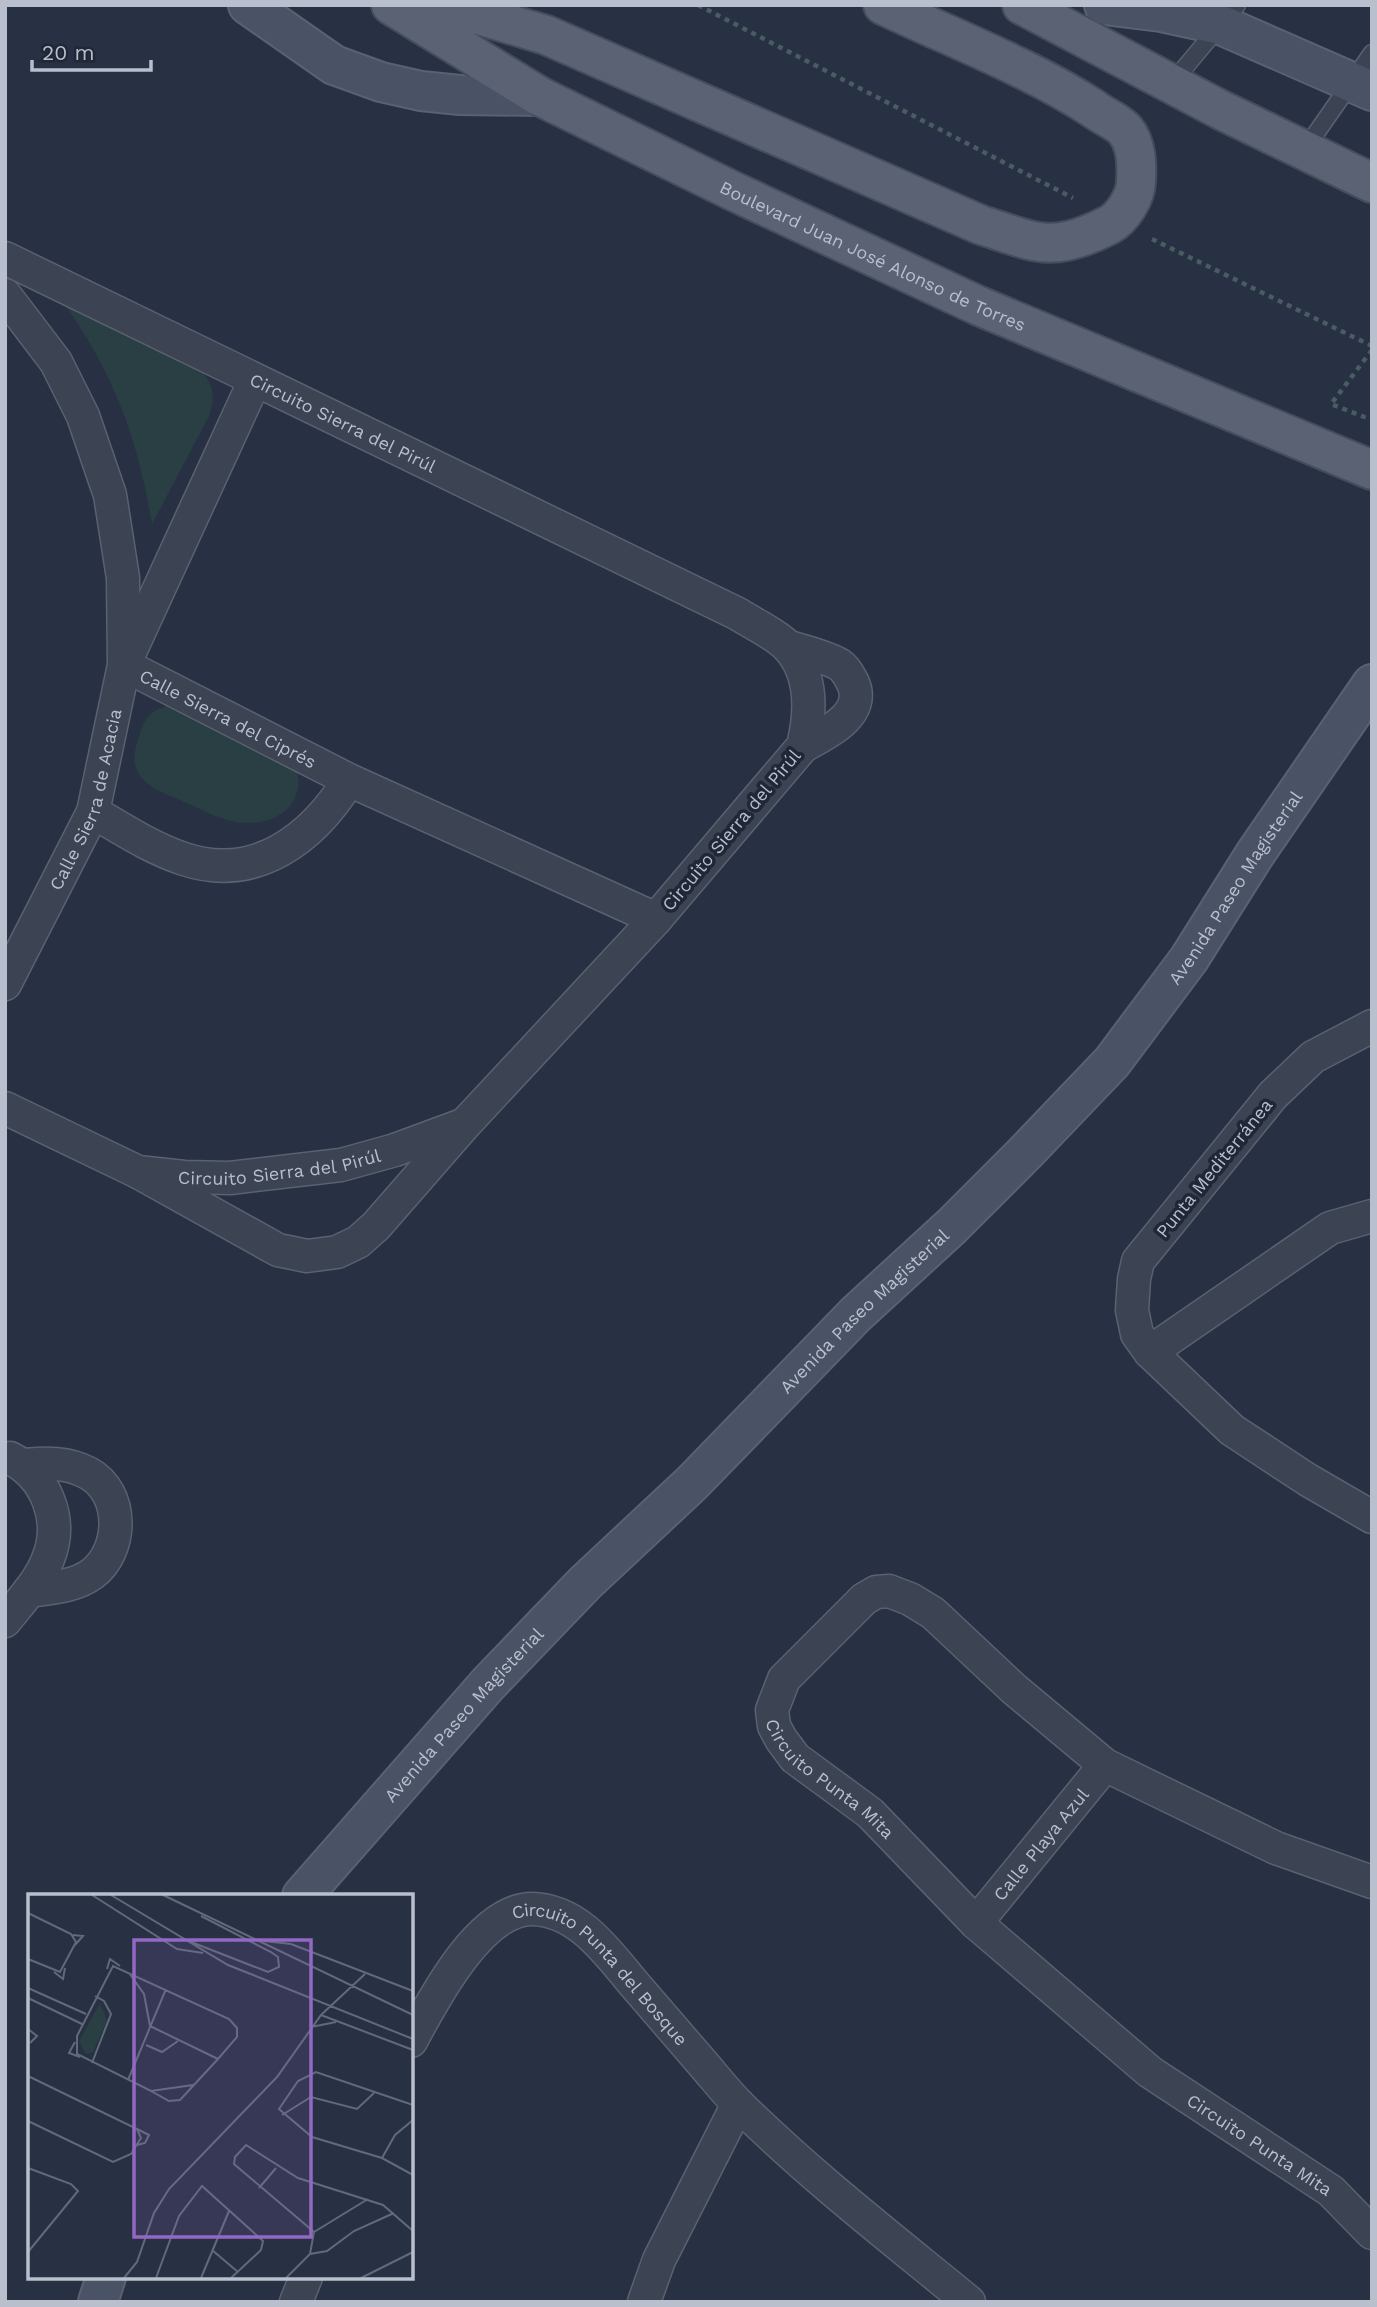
<svg xmlns="http://www.w3.org/2000/svg" width="1377" height="2307" font-family="'Work Sans',sans-serif">
  <rect width="100%" height="100%" fill="#273143"/>
  <!-- green -->
  <path fill="#2a3f44" d="M66 306 197 366C212 381 217 395 209 416L152 524C138 439 115 377 66 306Z
    M176 704 297 770C305 809 272 827 237 822 218 819 199 808 182 801 165 793 142 787 136 767 132 755 137 743 141 731 146 713 158 707 176 704Z"/>
  <g fill="none" stroke-linecap="round" stroke-linejoin="round">
    <!-- lane casing -->
    <g stroke="#5a6170" stroke-width="19">
      <path id="lane" d="M1171 84 1237 5
        M1305 149 1372 53"/>
    </g>
    <!-- street casing -->
    <g stroke="#5a6170" stroke-width="35">
      <g id="street">
        <path id="s1" d="M5 258 738 614C752 623 777 635 788 647 813 674 811 713 803 746L656 919 465 1124 376 1226 358 1242 337 1252 307 1256 278 1250 138 1172"/>
        <path id="s2" d="M5 295 56 362 83 416 110 495 123 578 124 665 349 780 656 919"/>
        <path d="M787 646C804 652 825 656 840 665 847 670 849 676 853 683 867 715 825 734 803 746"/>
        <path d="M93 812C122 829 151 848 184 859 256 883 313 838 349 780"/>
        <path id="s3" d="M5 984 93 812 124 665 255 380"/>
        <path d="M1372 1026 1313 1057 1273 1095 1138 1261 1134 1279 1132 1310 1137 1334 1150 1352 1232 1430 1308 1480 1372 1517"/>
        <path id="s4" d="M5 1108 138 1172 184 1177 230 1178 341 1165 395 1150 460 1126"/>
        <path d="M1150 1352 1330 1228 1372 1216"/>
        <path d="M24 1465C47 1463 67 1462 88 1473 125 1493 123 1551 92 1574 74 1587 50 1588 29 1591"/>
        <path d="M5 1621C20 1602 40 1581 48 1559 64 1520 46 1476 10 1458"/>
        <path id="s5" d="M1372 1882 1276 1848 1105 1765 1014 1689 933 1613 910 1599 889 1591 876 1592 864 1599 784 1679 772 1710 774 1726 781 1739 795 1758 870 1813 976 1923 1150 2072 1331 2191 1372 2233"/>
        <path id="s6" d="M976 1923 1105 1765"/>
        <path id="s7" d="M411 2041C433 2000 480 1909 532 1909 579 1910 608 1953 635 1985 658 2012 681 2038 704 2065 716 2079 727 2093 739 2105 811 2176 891 2238 969 2302"/>
        <path d="M296 2302 306 2277"/>
        <path d="M644 2302 659 2260 738 2104"/>
      </g>
    </g>
    <!-- secondary casing -->
    <g stroke="#5a6170" stroke-width="42">
      <g id="secondary">
        <path d="M248 5 334 65 381 82 421 91 460 95 539 96"/>
        <path d="M1104 5 1161 12 1221 25 1372 91"/>
        <path id="s8" d="M302 1896 488 1684 585 1583 692 1483 856 1314 952 1226 1025 1153 1112 1062 1189 959 1255 854 1372 684"/>
        <path d="M98 2302 106 2277"/>
      </g>
    </g>
    <!-- primary casing -->
    <g stroke="#454c5c" stroke-width="42">
      <g id="primary">
        <path id="s9" d="M391 5 539 96 735 192 979 306 1372 470"/>
        <path d="M445 5 546 35 981 225C1038 243 1052 254 1109 225 1122 218 1136 197 1136 181 1137 165 1137 144 1125 130 1118 122 1103 116 1094 109 1031 68 952 38 883 5"/>
        <path d="M1022 5 1221 110 1372 183"/>
      </g>
    </g>
    <!-- path -->
    <path stroke="#485c61" stroke-width="4.5" stroke-dasharray="5 5" stroke-linecap="butt" d="M698 5 1073 198
      M1152 239 1372 346
      M1372 350 1331 404 1372 420"/>
    <!-- lane -->
    <use href="#lane" stroke="#3c4353" stroke-width="16"/>
    <!-- street -->
    <use href="#street" stroke="#3c4353" stroke-width="32"/>
    <!-- secondary -->
    <use href="#secondary" stroke="#4a5266" stroke-width="38"/>
    <!-- primary -->
    <use href="#primary" stroke="#5a6273" stroke-width="38"/>
  </g>
  <g text-anchor="middle" dominant-baseline="central" stroke-width="7" stroke-linejoin="round" paint-order="stroke">
    <!-- street labels -->
    <g font-size="18" fill="#b9bfcd" stroke="#202838">
      <text stroke="none"><textPath href="#s9" startOffset="544">Boulevard Juan José Alonso de Torres</textPath></text>
      <text stroke="none"><textPath href="#s1" startOffset="376">Circuito Sierra del Pirúl</textPath></text>
      <text stroke="none"><textPath href="#s2" startOffset="516">Calle Sierra del Ciprés</textPath></text>
      <text stroke="none"><textPath href="#s3" startOffset="203">Calle Sierra de Acacia</textPath></text>
      <text transform="translate(731 830) rotate(-50)">Circuito Sierra del Pirúl</text>
      <text stroke="none"><textPath href="#s8" startOffset="1377">Avenida Paseo Magisterial</textPath></text>
      <text stroke="none"><textPath href="#s4" startOffset="290">Circuito Sierra del Pirúl</textPath></text>
      <text transform="translate(1214 1168) rotate(-51)">Punta Mediterránea</text>
      <text stroke="none"><textPath href="#s8" startOffset="812">Avenida Paseo Magisterial</textPath></text>
      <text stroke="none"><textPath href="#s8" startOffset="243">Avenida Paseo Magisterial</textPath></text>
      <text stroke="none"><textPath href="#s5" startOffset="838">Circuito Punta Mita</textPath></text>
      <text stroke="none"><textPath href="#s6" startOffset="102">Calle Playa Azul</textPath></text>
      <text stroke="none"><textPath href="#s7" startOffset="280">Circuito Punta del Bosque</textPath></text>
      <text stroke="none"><textPath href="#s5" startOffset="1405">Circuito Punta Mita</textPath></text>
    </g>
  </g>
  <!-- overview -->
  <g transform="translate(28 1894)">
    <rect width="385" height="385" fill="#273143"/>
    <path d="M72 109 79 127 65 158 58 160 51 147Z" fill="#2a3f44"/>
    <path fill="none" stroke="#616a7a" stroke-width="2" d="M64 1 149 55 175 59M83 1 200 71 385 145M135 1 385 121M0 19 43 40 48 48 32 78 0 65M45 41 55 42 47 51M158 46 240 78 251 73 250 63 243 58 173 22M236 47 263 50 385 97M79 75 82 65 92 72M26 78 35 85 37 74M101 79 116 100 122 132 190 165M0 94 58 120M0 104 54 130M293 121 385 156M283 133 308 128M0 135 9 142 2 149M47 148 41 159 52 163M118 151 134 158 150 147M64 169 83 120 76 107 67 102M0 182 109 235 113 244 103 260 85 268 0 227M100 186 138 95M123 197 141 207 152 206 190 165 209 143V134L201 125 85 72 49 142V160L123 197 165 191M385 211 288 178 270 187 251 215 284 243 354 264 385 281M254 221 283 203 329 215 346 199M109 235 121 241 117 249 109 251M354 264 367 241 385 226M0 274 43 290 50 297 0 358M231 294 248 274M286 338 340 305M184 356 210 378M282 360 299 357 326 337 366 319M96 384 109 368 126 319 141 295 249 183 293 121 337 80M128 384 151 322 174 292 235 347 233 356 203 384M173 384 201 317M258 384 282 360 286 338 206 270 207 263 218 251 270 284 355 311 385 337M333 384 385 358"/>
    <path fill="#9467c5" fill-opacity="0.15" stroke="#9467c5" stroke-width="3.5" d="M106 46H283V343H106Z"/>
    <rect width="385" height="385" fill="none" stroke="#b9bfcd" stroke-width="3.5"/>
  </g>
  <!-- border -->
  <rect width="1377" height="2307" fill="none" stroke="#b9bfcd" stroke-width="14"/>
  <!-- scale -->
  <path d="M32 60v10h119v-10" fill="none" stroke="#b9bfcd" stroke-width="3.5"/>
  <text x="42" y="60" font-size="21" fill="#b9bfcd" stroke="#202838" stroke-width="5" paint-order="stroke">20 m</text>
</svg>
